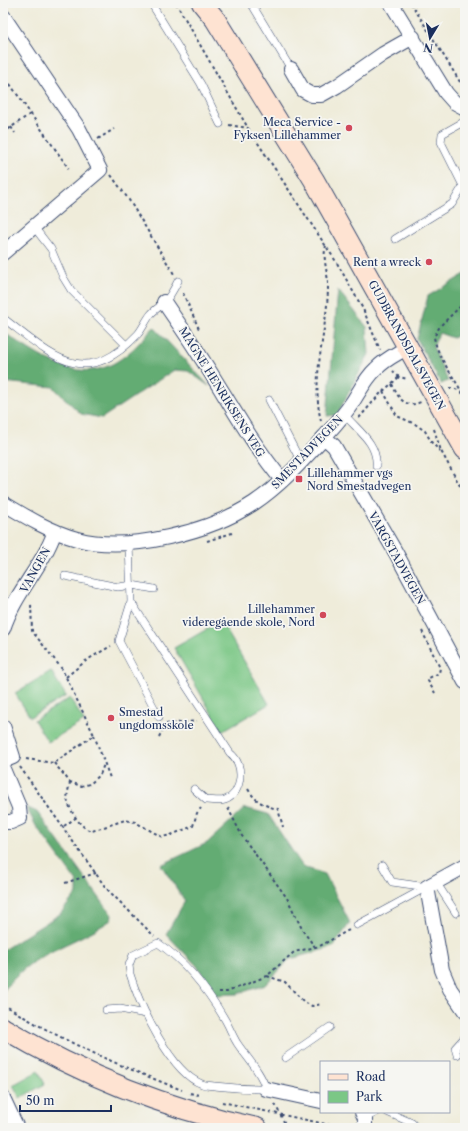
<svg xmlns="http://www.w3.org/2000/svg" width="468" height="1131" font-family="'Libre Caslon Text',serif">
  <rect width="100%" height="100%" fill="#f6f6f2"/>
  <filter id="ink" filterUnits="userSpaceOnUse"><feTurbulence type="fractalNoise" baseFrequency=".025" numOctaves="2"/><feDisplacementMap in="SourceGraphic" scale="8" xChannelSelector="R" yChannelSelector="G"/><feConvolveMatrix kernelMatrix="1 2 1 2 8 2 1 2 1" color-interpolation-filters="sRGB"/></filter>
  <filter id="wash" filterUnits="userSpaceOnUse"><feTurbulence type="fractalNoise" baseFrequency=".012" numOctaves="4" result="noise"/><feDisplacementMap in="SourceGraphic" scale="16" xChannelSelector="R" yChannelSelector="G"/><feGaussianBlur stdDeviation="0.9" result="paint"/><feColorMatrix in="noise" values="0 0 0 0 0 0 0 0 0 0 0 0 0 0 0 0 0 1.4 0 .05"/><feComposite in="paint" operator="in"/></filter>
  <g filter="url(#wash)">
    <rect width="100%" height="100%" fill="#efecda"/>
    <!-- green -->
    <path fill="#7bc786" stroke="#4b7b72" d="M221 621 269 704 222 731 174 648Z
      M51 671 66 696 30 717 15 693Z
      M70 698 84 721 48 742 34 720Z
      M38 1071 45 1084 20 1098 13 1085Z"/>
    <!-- forest -->
    <path fill="#64ac73" stroke="#406e68" d="M465 274V330L453 338 439 333 433 347 448 381 441 384 417 339 428 296Z
      M338 290 367 327 369 354 337 415 327 416Z
      M154 327 209 386 188 371 174 370 102 418 81 414 53 387 3 382V332C35 353 76 386 116 362 131 353 142 340 154 327Z
      M26 807 37 812 112 915 111 920C75 945 28 953 3 992V950L60 914 77 893V882L36 826Z
      M245 808 268 814 303 867 325 874 350 923 333 947 290 959 265 985 237 994 216 995 197 966 166 934 185 901 161 865 207 843Z"/>
  </g>
  <g filter="url(#ink)">
    <g fill="none" stroke-linecap="round" stroke-linejoin="round">
      <!-- lane casing -->
      <g stroke="#3b4b71" stroke-width="8">
        <path id="lane" d="M151 3 201 84 220 124
          M251 3 291 69
          M34 227 51 249 63 277 71 290 126 345
          M395 239 452 204 463 186 441 142 442 134 465 121
          M3 318C53 356 84 391 138 334 143 328 146 320 151 314 155 309 161 306 165 302 170 296 174 289 178 281
          M269 400 301 462
          M344 414C357 430 378 443 376 466
          M129 543 131 602 119 641 159 717
          M65 576 118 587 132 585 154 589
          M131 602 230 753C245 764 243 793 225 800 220 802 212 800 206 800L194 789
          M3 606 14 600
          M382 865 392 882 427 887
          M436 882 456 913
          M357 925 427 887
          M158 943C186 962 207 989 224 1018 229 1026 232 1035 237 1043 247 1058 261 1072 266 1089 249 1089 232 1088 214 1086 211 1085 206 1086 202 1084 171 1073 140 1006 130 974L129 965 133 955Z
          M106 1010 120 1009 146 1014
          M457 1055 455 1048 465 1037
          M285 1058 330 1027
          M387 1112 412 1123 416 1128
          M365 1118 377 1112"/>
      </g>
      <!-- street casing -->
      <g stroke="#3b4b71" stroke-width="16">
        <path id="street" d="M391 3 446 93 454 102 465 108
          M3 16 79 129 100 170 3 253
          M291 69 303 90 312 95H321L337 86 383 54 413 37
          M164 302C176 320 189 338 200 356 228 399 249 440 282 480
          M324 437 334 446 396 553 465 682
          M3 503C26 517 51 532 77 539 128 553 210 532 254 503 281 485 303 460 325 436 334 426 344 415 352 403 359 392 366 378 376 369 385 359 397 354 408 347
          M3 629C14 594 43 566 55 531
          M3 726 13 757 3 761
          M3 769 19 807 20 818 11 822H3
          M465 866 427 887 442 970 450 989 465 1011
          M266 1089 321 1101
          M3 1098 17 1128
          M362 1112 365 1118V1128"/>
      </g>
      <!-- secondary casing -->
      <g stroke="#3b4b71" stroke-width="22">
        <path id="secondary" d="M202 3 215 19 314 180 465 449
          M3 1028C82 1075 167 1109 257 1128"/>
      </g>
      <!-- path -->
      <path stroke="#3b4b71" stroke-width="2" stroke-dasharray="3 3" stroke-linecap="butt" d="M176 3 248 128 337 263 363 309 380 350
        M411 3 465 90
        M3 74 69 169
        M229 125 248 128
        M11 127 15 133
        M3 133 30 114
        M98 139 114 129
        M111 175 129 200 174 274
        M183 293 199 329
        M465 302 440 326 434 337C438 360 456 378 465 399
        M393 371 399 377 408 379
        M392 384C398 398 405 409 421 402
        M449 388H453L465 393
        M383 391 397 416 415 424 425 431 432 443 440 451
        M359 418 380 394 399 377
        M321 421C310 376 328 330 328 285 328 273 322 257 326 246
        M434 429 441 451 465 495
        M207 541 232 533
        M422 631 440 668 439 673 429 678 428 681 435 693
        M66 677 87 660 111 646
        M166 724 197 721
        M94 735 110 778
        M159 737 163 729 162 725
        M26 759 54 763 94 735 62 669 32 631 31 603
        M54 763 70 782 81 786 90 784 100 775 104 764
        M20 767 106 888 154 936
        M70 782C69 788 66 796 68 802 71 812 81 829 92 831L125 820 135 822 162 837 171 835 193 826 197 813 201 808
        M248 789C255 801 264 806 278 809L283 827
        M228 808 242 836 287 898 303 931 315 947
        M64 826 77 817
        M65 883 96 873
        M267 976 285 982 304 1002 312 1006 322 1004
        M219 992H227L267 976 294 952 320 946 349 930
        M3 1004C59 1040 120 1066 182 1090
        M4 1076 5 1085
        M190 1093 199 1095
        M222 1102 344 1128
        M275 1104 287 1128"/>
      <!-- lane -->
      <use href="#lane" stroke="#fff" stroke-width="7"/>
      <!-- street -->
      <use href="#street" stroke="#fff" stroke-width="14"/>
      <!-- secondary -->
      <use href="#secondary" stroke="#fee3d2" stroke-width="20"/>
    </g>
  </g>
  <!-- markers -->
  <g fill="#d1495b" stroke="#f6f6f2" stroke-width="1.5">
    <circle cx="349" cy="128" r="4"/>
    <circle cx="429" cy="262" r="4"/>
    <rect x="295" y="475" width="8" height="8" rx="2"/>
    <circle cx="323" cy="615" r="4"/>
    <circle cx="111" cy="718" r="4"/>
  </g>
  <g text-anchor="middle" dominant-baseline="central" stroke-width="3.5" stroke-linejoin="round" paint-order="stroke">
    <!-- poi labels -->
    <g font-size="11" fill="#1b2f5e" stroke="#f6f6f2" text-anchor="end">
      <text x="341" y="122">Meca Service -<tspan x="341" dy="13">Fyksen Lillehammer</tspan></text>
      <text x="421" y="262">Rent a wreck</text>
      <text x="307" y="473" text-anchor="start">Lillehammer vgs<tspan x="307" dy="13">Nord Smestadvegen</tspan></text>
      <text x="315" y="609">Lillehammer<tspan x="315" dy="13">videregående skole, Nord</tspan></text>
      <text x="119" y="712" text-anchor="start">Smestad<tspan x="119" dy="13">ungdomsskole</tspan></text>
    </g>
    <!-- street labels -->
    <g font-size="11" fill="#1b2f5e" stroke="#f6f6f2">
      <text transform="translate(407 345) rotate(61)">GUDBRANDSDALSVEGEN</text>
      <text transform="translate(222 392) rotate(58)">MAGNE HENRIKSENS VEG</text>
      <text transform="translate(307 452) rotate(-46)">SMESTADVEGEN</text>
      <text transform="translate(397 558) rotate(61)">VARGSTADVEGEN</text>
      <text transform="translate(35 570) rotate(-61)">VANGEN</text>
    </g>
  </g>
  <!-- margin -->
  <rect width="468" height="1131" fill="none" stroke="#f6f6f2" stroke-width="16"/>
  <!-- legend -->
  <rect x="320" y="1061" width="130" height="52" fill="#f6f6f2" stroke="#9ea6b7"/>
  <rect x="328" y="1074" width="20" height="6" fill="#fee3d2" stroke="#9ea6b7"/>
  <text x="356" y="1081" font-size="12" fill="#1b2f5e">Road</text>
  <rect x="328" y="1091" width="20" height="12" fill="#7bc786" stroke="#9ea6b7"/>
  <text x="356" y="1101" font-size="12" fill="#1b2f5e">Park</text>
  <!-- north arrow -->
  <g transform="translate(430 38) rotate(190)" stroke="#f6f6f2" stroke-width="3" paint-order="stroke">
  <path d="M0-3L7 15L0 10L-7 15Z" fill="#1b2f5e"/>
  <text y="-6" font-size="11" font-weight="bold" text-anchor="middle" fill="#1b2f5e">N</text>
  </g>
  <!-- scale -->
  <path d="M20 1105v6h91v-6" fill="none" stroke="#1b2f5e" stroke-width="2"/>
  <text x="26" y="1105" font-size="12" fill="#1b2f5e" stroke="#f6f6f2" stroke-width="3" paint-order="stroke">50 m</text>
</svg>
